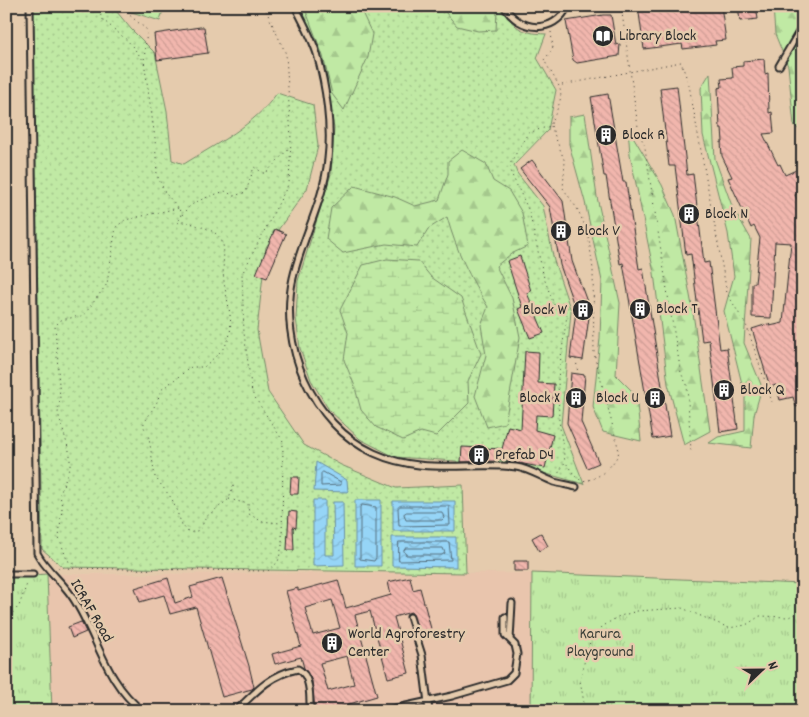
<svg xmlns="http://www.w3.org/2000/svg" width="809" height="717" font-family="Dekko,sans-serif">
  <defs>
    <pattern id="grass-dots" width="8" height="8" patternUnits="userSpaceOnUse" patternTransform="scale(1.25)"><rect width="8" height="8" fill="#c0e9a4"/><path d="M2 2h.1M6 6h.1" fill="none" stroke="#a5c88d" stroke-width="1.8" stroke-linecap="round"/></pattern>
    <pattern id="forest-firs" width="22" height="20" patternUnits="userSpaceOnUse" patternTransform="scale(1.25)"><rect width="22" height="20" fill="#c0e9a4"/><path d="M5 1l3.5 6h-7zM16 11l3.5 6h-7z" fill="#a5c88d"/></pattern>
    <pattern id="wetland-marsh" width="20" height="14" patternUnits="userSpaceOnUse" patternTransform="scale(1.25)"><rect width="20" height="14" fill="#c0e9a4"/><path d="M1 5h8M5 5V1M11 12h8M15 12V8" fill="none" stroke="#a5c88d"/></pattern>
    <pattern id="park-tufts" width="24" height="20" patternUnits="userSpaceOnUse" patternTransform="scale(1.25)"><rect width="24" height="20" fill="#c0e9a4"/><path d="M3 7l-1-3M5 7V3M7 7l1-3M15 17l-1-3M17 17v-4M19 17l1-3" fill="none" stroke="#a5c88d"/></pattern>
    <pattern id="water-waves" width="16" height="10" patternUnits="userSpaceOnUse" patternTransform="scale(1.25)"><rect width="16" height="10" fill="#96d5f7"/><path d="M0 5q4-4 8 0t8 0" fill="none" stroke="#81b7d4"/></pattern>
    <pattern id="building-back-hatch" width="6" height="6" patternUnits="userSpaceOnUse" patternTransform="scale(1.25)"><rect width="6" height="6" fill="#f1b6ad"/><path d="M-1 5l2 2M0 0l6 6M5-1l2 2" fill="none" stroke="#cf9d95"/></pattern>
  </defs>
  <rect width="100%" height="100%" fill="#e5cbad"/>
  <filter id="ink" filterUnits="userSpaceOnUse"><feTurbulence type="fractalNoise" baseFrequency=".02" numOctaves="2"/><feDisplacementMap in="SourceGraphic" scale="10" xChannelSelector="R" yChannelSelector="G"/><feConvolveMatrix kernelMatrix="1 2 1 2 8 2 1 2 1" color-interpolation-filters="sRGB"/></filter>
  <g filter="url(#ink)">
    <!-- built -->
    <path fill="#e9c5ad" d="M532 573 531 711H52L47 574Z"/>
    <!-- grass -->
    <path fill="url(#grass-dots)" stroke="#768a68" d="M33 6H112L131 29 155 53 167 111 172 160 184 164C216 144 255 125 277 93L313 105 318 146 307 189 266 247 257 330 268 392 304 445 341 465 396 488 463 485 466 573 63 567 42 549Z
      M297 6H501C514 28 520 33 546 34L537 58 556 90 548 130 514 165 517 173 543 206 554 261 571 311 561 425 584 484 521 467 464 465 456 461 395 457 360 439 329 410 311 380 300 348 296 318 298 281 331 174 334 128 318 52Z"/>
    <!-- forest -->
    <path fill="url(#forest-firs)" stroke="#768a68" d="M304 6H359L372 34 368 57 344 110 332 94 323 56Z
      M440 6H493L497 11 496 30 478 31 457 26Z
      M773 6H803V134L794 125 788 66 775 34Z
      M710 73 715 159 732 206 751 239 744 343 762 387 754 415 751 448 709 443 718 437 745 431V396L724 311 734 276 728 233 703 135 701 88Z
      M585 114 597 197 620 303 616 375 636 395 641 441 603 432 593 407 600 338 602 281 585 202 569 144V117Z
      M628 128 662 185 675 215 692 306 710 431 684 445 668 384 654 273 630 154Z
      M462 150 486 164 493 181 509 191 522 213 528 246 511 254 496 266 512 298 520 337 505 423 487 427 475 396 486 355 481 325 488 307C470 278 456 250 447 217L428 229 417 247 386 244 343 253 326 239 331 208 354 186 395 197 415 206 439 200 448 174V161Z"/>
    <!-- wetland -->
    <path fill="url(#wetland-marsh)" stroke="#768a68" d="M387 259 418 261 431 277 461 298 481 354 468 381 469 403 436 436 421 432 403 440 376 427 361 410 354 384 344 360 348 333 340 310 363 265Z"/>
    <!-- park -->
    <path fill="url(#park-tufts)" stroke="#768a68" d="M532 573 803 584V711H531Z
      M47 574 52 711H6V577Z"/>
    <!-- pitch -->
    <path fill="#c0e9a4" stroke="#768a68" d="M119 6H164L160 21 119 8Z"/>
    <!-- water -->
    <path fill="url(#water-waves)" stroke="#6b91a5" d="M316 462 347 480 348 492 314 491Z
      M313 500H325V555H334L333 502H343L344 565 313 566Z
      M355 500H381V566H355Z
      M393 501H455V531H393Z
      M392 537H456V567L392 566Z"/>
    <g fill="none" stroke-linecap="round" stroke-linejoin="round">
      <!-- shore -->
      <path stroke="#566f7d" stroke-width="1" d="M323 472 341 482V485L321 486V474Z
        M362 505 376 507V558L374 561 360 559V508Z
        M400 506H449L450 525 399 526 398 508Z
        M407 512H442L444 518 442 520H406L404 514Z
        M399 542H449L451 560 399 561Z
        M406 548H443L445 553 442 555H406L404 551Z"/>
    </g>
    <!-- building -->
    <path fill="url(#building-back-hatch)" stroke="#2b2b2b" fill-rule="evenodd" d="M638 6H721L726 40 715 41 716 45 683 49 682 44 644 49Z
      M738 6H756L758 19 740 21Z
      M603 15H611L616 45 620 44 619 56 577 63 573 60 566 21Z
      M200 27H204L208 53 157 60 154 34Z
      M764 59 765 74 768 73 769 113 772 112 774 133 763 134 778 165 780 164 785 175 803 167V192L795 195 803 211V405L796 407 793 397 780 400 776 385 770 387 752 329 771 323 770 326 783 323 791 243 775 242 771 318 752 317V283H755L760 238 754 226 751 228 728 178 732 177 722 156 721 142H723L722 128H720L718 88 722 87 721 79 733 78 732 67 743 66V61Z
      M677 86 687 175 693 174 704 263 709 262 720 349 727 348 738 429 720 432 709 340 702 341 691 254 686 255 675 166H669L660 88Z
      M608 94 623 182H626L639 269 643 268 670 436 653 439 623 263 620 264 606 176H604L591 97Z
      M532 160 563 201 572 261 590 310 583 360 570 358 576 311 560 265 550 207 520 169Z
      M275 229 286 234 267 278 256 274Z
      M520 256 531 291 527 293 544 333 530 338 518 309 522 307 507 261Z
      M525 351 539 352 538 383 554 384 552 416 536 415 535 430 553 435 545 468 497 459V461L461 462 462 447 502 449 508 426 521 429Z
      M571 373 585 375 581 422 599 463 587 468 567 423Z
      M291 477H299L298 494H290Z
      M289 511 297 512 296 528 293 527 294 550H287Z
      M541 533 548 546 539 551 532 538Z
      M514 561H528V571H514Z
      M410 577 413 590 420 588 433 636 422 639 411 612 394 617 409 673 388 678 370 611 355 615 377 696 325 711H315L312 681 304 668 301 657 275 664 272 654 301 646 286 591 298 588V591L338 580 346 608 391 595 388 582ZM332 600 340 628 313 635 305 608ZM347 656 354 684 328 691 320 663Z
      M168 578 175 603 193 597 190 587 222 578 249 666 254 687 252 689 222 697 196 607 170 614 164 595 140 602 135 588Z
      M81 622 86 632 72 638 68 627Z"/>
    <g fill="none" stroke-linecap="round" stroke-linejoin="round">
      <!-- service casing -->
      <g stroke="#2b2b2b" stroke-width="9">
        <path id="service" d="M30 6 37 553C46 570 63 582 73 598 98 636 105 683 143 711
          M295 6C303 22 312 38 317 54 326 86 332 126 328 159 324 201 302 238 293 278 278 344 312 425 374 453 422 475 467 462 516 467 530 469 541 477 554 482 561 484 569 485 576 487
          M504 6C519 32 554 35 568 6
          M779 66 803 25
          M6 574H33
          M410 617 422 655 429 711
          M510 640 512 603
          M236 711C255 692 271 674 298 669 311 675 310 698 310 711
          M383 711 452 696 507 680 514 673 517 654 515 645 505 635V617"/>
      </g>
      <!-- path -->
      <path stroke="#2b2b2b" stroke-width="1" stroke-dasharray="1 4" stroke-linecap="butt" d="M96 6 103 20 128 41 144 61
        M119 6 147 30 144 61 155 138 157 175 165 193 179 208 181 217 177 223C188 220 191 224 202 227 234 237 220 255 224 281 226 299 234 319 229 338 225 350 212 359 204 367H191L161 390 157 402 143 425 149 438 155 477 172 499 182 525 189 533 200 530 206 517 229 499 234 484
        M621 6 638 127 645 148 671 315 681 373 687 385 691 451
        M551 32 553 49 544 60C563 94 567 88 550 126L528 133 511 162 510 171 529 211 544 278 556 310 566 311 567 315 558 378 559 421 565 462 557 476
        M562 85 681 62 689 85 727 293 747 327 772 402
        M551 126 565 162 563 188 578 210 588 233 593 269 594 353 619 451C617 463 595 484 581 480 575 479 570 468 566 463
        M182 215C192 200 209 197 225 191L234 196 246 192 254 167 265 174 290 147
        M563 256 565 263
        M576 359 578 374
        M229 499 248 504 249 514 261 521 280 523
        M58 568 268 571 278 562 282 546 283 441 252 393 244 333 242 274 289 183 291 139 286 54 264 6
        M82 569 67 560 59 537 62 508 60 494 70 466V454L58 413 60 399 55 326 61 320 84 315 107 284 116 227 125 220 178 208
        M6 620 19 606 28 581
        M589 711 584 703 580 680 585 659 590 642 602 627 617 617 637 611 682 608 729 628 746 625 760 616 789 617 803 609"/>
      <!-- service -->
      <use href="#service" stroke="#e5cbad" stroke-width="5"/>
    </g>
  </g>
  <!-- icons -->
  <defs>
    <g id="library-disc" transform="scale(1.125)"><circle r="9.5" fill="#2b2b2b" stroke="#e5cbad"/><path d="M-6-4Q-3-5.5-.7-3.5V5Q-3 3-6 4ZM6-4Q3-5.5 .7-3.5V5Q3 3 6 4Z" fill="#fff"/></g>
    <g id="building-disc" transform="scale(1.125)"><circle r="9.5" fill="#2b2b2b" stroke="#e5cbad"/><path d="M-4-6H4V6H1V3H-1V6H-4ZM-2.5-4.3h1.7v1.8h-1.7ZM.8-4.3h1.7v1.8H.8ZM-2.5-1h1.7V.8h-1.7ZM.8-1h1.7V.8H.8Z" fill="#fff"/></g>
  </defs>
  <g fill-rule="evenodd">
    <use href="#library-disc" x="603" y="36"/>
    <use href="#building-disc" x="606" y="135"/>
    <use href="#building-disc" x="689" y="214"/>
    <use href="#building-disc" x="561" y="231"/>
    <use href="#building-disc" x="640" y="309"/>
    <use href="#building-disc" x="583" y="310"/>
    <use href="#building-disc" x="724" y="390"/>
    <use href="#building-disc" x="576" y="398"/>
    <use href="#building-disc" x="655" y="398"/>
    <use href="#building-disc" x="479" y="455"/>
    <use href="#building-disc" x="332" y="643"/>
  </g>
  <g text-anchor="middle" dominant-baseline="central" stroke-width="5" stroke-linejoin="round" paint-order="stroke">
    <!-- poi labels -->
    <g font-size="16" fill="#2b2b2b" stroke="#e5cbad" text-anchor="start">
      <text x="619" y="36">Library Block</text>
      <text x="622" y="135">Block R</text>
      <text x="705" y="214">Block N</text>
      <text x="577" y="231">Block V</text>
      <text x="656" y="309">Block T</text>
      <text x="567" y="310" text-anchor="end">Block W</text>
      <text x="740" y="390">Block Q</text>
      <text x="560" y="398" text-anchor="end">Block X</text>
      <text x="639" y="398" text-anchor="end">Block U</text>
      <text x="495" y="455">Prefab D4</text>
      <text x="348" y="634">World Agroforestry<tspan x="348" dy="18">Center</tspan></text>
    </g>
    <!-- street labels -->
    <g font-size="16" fill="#2b2b2b" stroke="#e5cbad">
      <text transform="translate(91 611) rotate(60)">ICRAF Road</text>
    </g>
    <!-- park labels -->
    <g font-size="16" fill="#3a3e37" stroke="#e5cbad">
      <text x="600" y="634">Karura<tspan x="600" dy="18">Playground</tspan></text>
    </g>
  </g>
  <!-- margin -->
  <rect width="809" height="717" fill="none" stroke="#e5cbad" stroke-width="25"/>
  <rect x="12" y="12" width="784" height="692" fill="none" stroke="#2b2b2b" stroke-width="2" filter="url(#ink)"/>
  <!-- north arrow -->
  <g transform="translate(762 670) rotate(68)" stroke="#e5cbad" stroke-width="4" paint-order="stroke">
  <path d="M0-4L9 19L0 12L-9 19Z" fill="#2b2b2b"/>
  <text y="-8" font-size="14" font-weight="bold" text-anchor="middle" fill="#2b2b2b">N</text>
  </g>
</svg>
